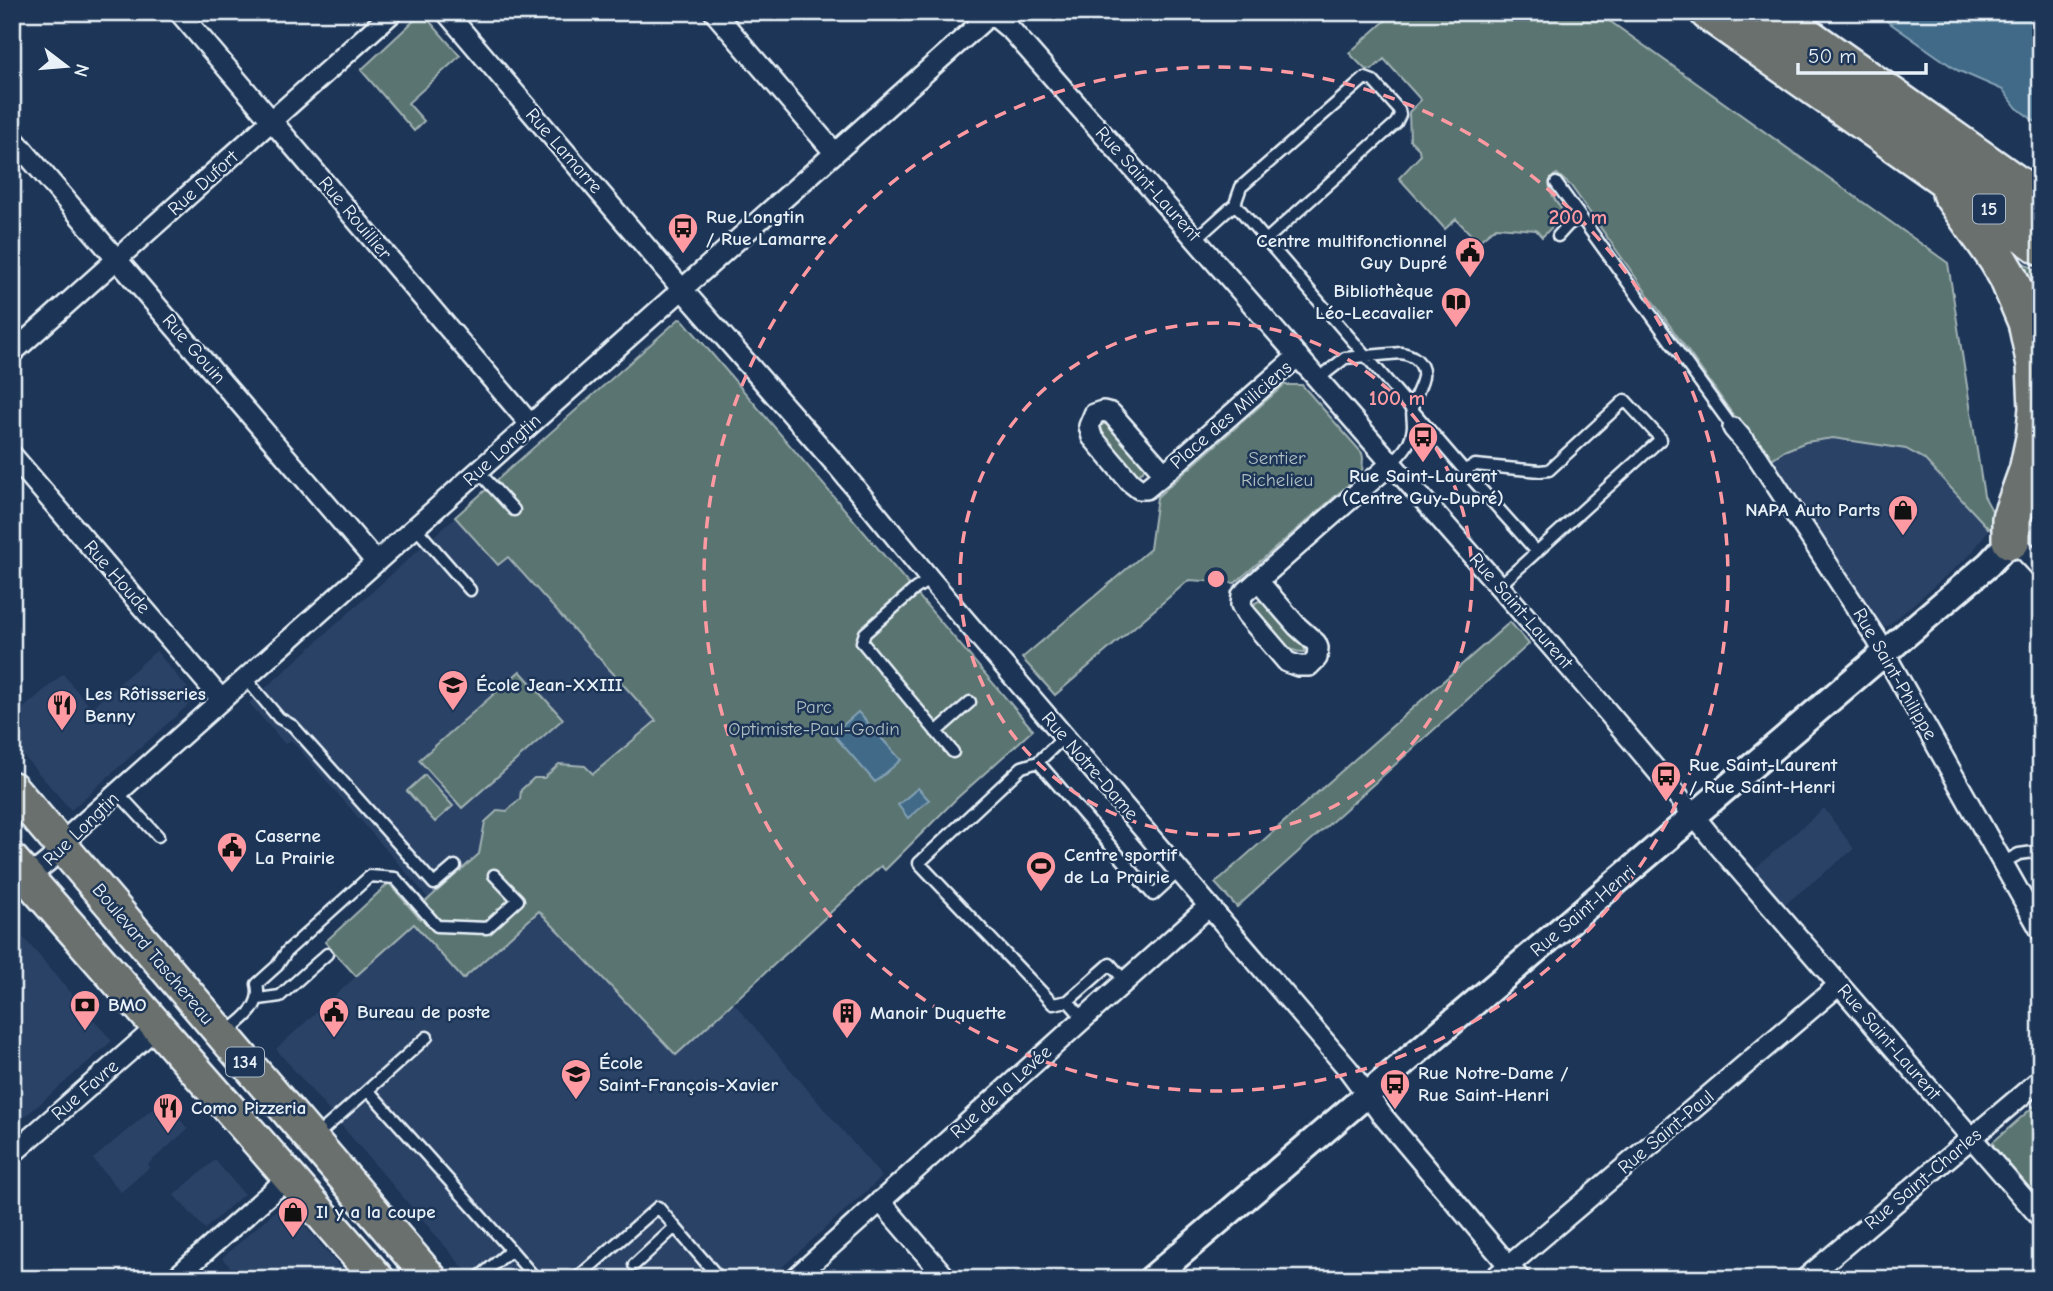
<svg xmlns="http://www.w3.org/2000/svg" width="2053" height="1291" font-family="'Comic Neue',sans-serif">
  <rect width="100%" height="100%" fill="#1d3557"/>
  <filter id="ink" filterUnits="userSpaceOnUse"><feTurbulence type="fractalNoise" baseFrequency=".0143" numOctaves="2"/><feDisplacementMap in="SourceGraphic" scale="14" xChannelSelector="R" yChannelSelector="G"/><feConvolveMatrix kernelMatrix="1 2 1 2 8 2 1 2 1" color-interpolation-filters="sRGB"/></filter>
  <g filter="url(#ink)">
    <!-- built -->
    <path fill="#2b4266" d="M1833 438 1906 449 1924 459 1989 529 1971 554 1888 626 1881 627 1767 462 1784 451 1806 442Z
      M455 517 498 564 508 556 656 721 593 774 544 779 521 790V799L507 811 485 822 479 854 429 899 291 740 285 744 249 703Z
      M156 651 196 698 71 810 12 743V718L63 674 91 708Z
      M1824 808 1854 849 1784 905 1753 870Z
      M539 911 676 1055 733 1002 882 1177 769 1279H473L276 1049 414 924 463 978Z
      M12 924 112 1041 19 1122 12 1114Z
      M163 1100 188 1129 148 1164 150 1167 121 1192 93 1159Z
      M215 1160 244 1194 205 1229 174 1195Z
      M286 1205 289 1208 350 1279H241L222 1258 274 1212 282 1206Z"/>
    <!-- green -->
    <path fill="#5a7471" stroke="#a1b2b4" stroke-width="2" d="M1395 12H1597L1948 263 1984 496 1996 518 1989 529 1924 459 1906 449 1833 438 1806 442 1784 451 1767 462 1747 430 1736 419 1571 186 1557 174C1540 182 1556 201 1563 212L1561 218 1542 237 1536 230 1496 227 1478 242 1456 219 1445 229 1399 178 1420 156 1419 149 1410 140 1409 112 1421 100 1384 59 1372 70 1365 69 1349 53Z
      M422 15 426 17 460 56 408 103 424 121 414 131 361 70 419 16Z
      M2018 259 2041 274V341Z
      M679 319 683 320 1033 730 956 799 885 870 881 866 676 1055 539 911 463 979 414 924 356 976 325 942 389 883 420 919 431 909 425 902 479 854 485 822 498 810 507 811 520 799 521 790 534 778H544L559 764 585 766 593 774 656 721 508 557 498 565 455 517Z
      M1284 385H1302L1362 453 1363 458 1362 473 1235 583 1189 580 1055 695 1022 658 1150 549 1157 497Z
      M1103 424H1108L1143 464 1145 466 1143 471 1137 474 1134 472 1105 439 1101 427Z
      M1261 600 1304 646 1305 652C1283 654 1267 624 1254 609L1255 603Z
      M1510 622 1529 644 1237 907 1215 883Z
      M520 671 563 719 462 808 419 760Z
      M425 775 453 806 435 822 407 791Z
      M2041 1100V1202L1995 1150 1993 1142Z"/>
    <!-- water -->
    <path fill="#416b88" stroke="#84a1b5" stroke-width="2" d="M1874 12H2041V126L2017 108 2003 90 1957 70Z
      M858 712 901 760 875 782 833 734Z
      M918 788 929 800 908 818 898 805Z"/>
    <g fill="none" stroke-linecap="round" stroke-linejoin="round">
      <!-- service casing -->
      <g stroke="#e8f1f8" stroke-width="15">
        <path id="service" d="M1556 183 1733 428
          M1235 204 1241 187 1365 78 1373 81 1399 110 1400 115 1396 123 1266 240
          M1558 236 1568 225 1580 217
          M1196 239 1235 204 1464 470 1537 552
          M1318 379 1345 358 1401 353C1407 354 1411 355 1416 359 1432 374 1417 388 1413 404 1411 411 1413 419 1413 426 1412 443 1403 452 1392 463
          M1464 470 1475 465 1540 471 1549 470 1625 400 1661 439 1499 586
          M478 471 514 510
          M415 527 470 590
          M930 579 915 589 865 633 862 642 953 752
          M246 679 279 718 293 726 434 884 455 866
          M936 732 970 702
          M1064 737 1038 762 1153 895 1179 871
          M1038 762 1022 767 919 863 1053 1004 1068 1001 1083 1018
          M118 793 158 836
          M2002 863 2019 854 2041 851
          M259 999 280 996 327 954
          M1068 1001 1110 964 1125 981
          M226 1033C242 1020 263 1007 257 984L277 966 287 951 370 876 395 878 437 926 487 928 518 900 494 875
          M368 1090 427 1037
          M316 1136 368 1090 511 1250 477 1279
          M511 1250 536 1279
          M634 1265 675 1227 720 1279
          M576 1279 658 1207 675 1227"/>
      </g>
      <!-- minor casing -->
      <g stroke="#e8f1f8" stroke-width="24">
        <path id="minor" d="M179 12 530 424
          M446 12 682 289 838 467 930 579 1348 1069 1382 1115 1520 1279
          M714 12 834 152
          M989 12 1013 32C1135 170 1256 308 1377 447 1490 576 1604 704 1711 837L2041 1218
          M12 137 376 562
          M12 353 393 12
          M1733 428 1757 456 1876 638 2041 931
          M12 455 222 700
          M1164 473 1111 413 1103 411 1094 414 1089 426 1092 437 1130 482 1139 489H1146L1158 479 1298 356
          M2011 540 2026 552 2041 568
          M1258 581 1297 626 1316 643 1318 648 1317 658 1309 666H1298L1287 662 1246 614 1241 605 1242 595C1291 551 1341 507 1392 463
          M12 887 26 875 40 868 51 859 60 844 993 12
          M12 1154 158 1026
          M880 1201 947 1279
          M174 1279 290 1176
          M794 1279 1209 906
          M1493 1279 1839 985
          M1805 1279 2041 1079"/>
      </g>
      <!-- tertiary casing -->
      <g stroke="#e8f1f8" stroke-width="30">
        <path id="tertiary" d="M1151 1279 1942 604 1989 564 2011 540"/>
      </g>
      <!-- primary casing -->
      <g stroke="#e8f1f8" stroke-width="37">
        <path id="primary" d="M12 788 431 1279
          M12 860 378 1279"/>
      </g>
      <!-- motorway casing -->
      <g stroke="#e8f1f8" stroke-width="42">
        <path id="motorway" d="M1709 12 2041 246
          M1772 12 2041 202
          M1951 193 1997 258 2008 277 2027 322 2036 365 2038 408 2035 438 2028 471 2011 518V540"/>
      </g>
      <!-- service -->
      <use href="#service" stroke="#1d3557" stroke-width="10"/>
      <!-- minor -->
      <use href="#minor" stroke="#1d3557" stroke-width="19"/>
      <!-- tertiary -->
      <use href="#tertiary" stroke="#1d3557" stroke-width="24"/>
      <!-- primary -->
      <use href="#primary" stroke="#6b706d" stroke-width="32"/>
      <!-- motorway -->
      <use href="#motorway" stroke="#6b706d" stroke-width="37"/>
    </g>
  </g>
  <!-- distance rings -->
  <g fill="none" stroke="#ff9aa2" stroke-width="3.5" stroke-dasharray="12 9">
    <circle cx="1216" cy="579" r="256"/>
    <circle cx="1216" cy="579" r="512"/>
  </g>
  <!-- icons -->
  <defs>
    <g id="bus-pin" transform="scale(1.575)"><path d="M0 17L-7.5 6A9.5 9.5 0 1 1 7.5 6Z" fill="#ff9aa2" stroke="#1d3557"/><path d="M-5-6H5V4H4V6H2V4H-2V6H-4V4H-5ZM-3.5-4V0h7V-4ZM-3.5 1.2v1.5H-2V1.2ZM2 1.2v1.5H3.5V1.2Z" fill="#111"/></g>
    <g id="civic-pin" transform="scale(1.575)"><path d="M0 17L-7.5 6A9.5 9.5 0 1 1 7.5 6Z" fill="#ff9aa2" stroke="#1d3557"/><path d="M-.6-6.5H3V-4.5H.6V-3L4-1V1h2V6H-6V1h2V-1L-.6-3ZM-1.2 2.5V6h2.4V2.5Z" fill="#111"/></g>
    <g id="library-pin" transform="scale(1.575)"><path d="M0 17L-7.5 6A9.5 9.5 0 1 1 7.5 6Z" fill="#ff9aa2" stroke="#1d3557"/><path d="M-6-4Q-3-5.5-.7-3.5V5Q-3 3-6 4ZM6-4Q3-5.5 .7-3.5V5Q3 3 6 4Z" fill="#111"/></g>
    <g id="shop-pin" transform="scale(1.575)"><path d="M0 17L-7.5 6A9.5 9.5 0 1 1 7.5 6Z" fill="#ff9aa2" stroke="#1d3557"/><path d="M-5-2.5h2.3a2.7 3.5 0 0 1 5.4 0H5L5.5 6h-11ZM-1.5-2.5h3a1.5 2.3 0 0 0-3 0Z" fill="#111"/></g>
    <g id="school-pin" transform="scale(1.575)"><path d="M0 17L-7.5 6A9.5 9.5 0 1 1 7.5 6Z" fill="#ff9aa2" stroke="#1d3557"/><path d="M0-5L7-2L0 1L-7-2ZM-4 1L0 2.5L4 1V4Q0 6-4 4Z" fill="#111"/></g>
    <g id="restaurant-pin" transform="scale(1.575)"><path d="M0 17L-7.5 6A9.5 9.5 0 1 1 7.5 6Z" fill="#ff9aa2" stroke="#1d3557"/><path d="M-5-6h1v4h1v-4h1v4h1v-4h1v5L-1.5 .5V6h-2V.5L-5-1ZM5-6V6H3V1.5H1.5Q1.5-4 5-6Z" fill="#111"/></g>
    <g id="stadium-pin" transform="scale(1.575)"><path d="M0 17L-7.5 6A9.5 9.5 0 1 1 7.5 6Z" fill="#ff9aa2" stroke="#1d3557"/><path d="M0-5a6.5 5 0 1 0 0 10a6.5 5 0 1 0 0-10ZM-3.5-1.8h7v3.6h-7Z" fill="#111"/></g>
    <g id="bank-pin" transform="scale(1.575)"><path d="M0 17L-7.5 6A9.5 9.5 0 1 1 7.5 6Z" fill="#ff9aa2" stroke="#1d3557"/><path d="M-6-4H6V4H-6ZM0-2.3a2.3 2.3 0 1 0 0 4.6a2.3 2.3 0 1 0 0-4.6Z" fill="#111"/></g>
    <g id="building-pin" transform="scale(1.575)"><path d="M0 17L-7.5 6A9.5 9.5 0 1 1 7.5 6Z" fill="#ff9aa2" stroke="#1d3557"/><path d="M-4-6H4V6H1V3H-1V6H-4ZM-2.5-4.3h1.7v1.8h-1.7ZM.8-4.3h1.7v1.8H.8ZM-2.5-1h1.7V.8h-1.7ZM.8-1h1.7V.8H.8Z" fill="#111"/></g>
  </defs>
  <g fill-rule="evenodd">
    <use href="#bus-pin" x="683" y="228"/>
    <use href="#civic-pin" x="1470" y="252"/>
    <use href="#library-pin" x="1456" y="302"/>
    <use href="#bus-pin" x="1423" y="437"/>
    <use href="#shop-pin" x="1903" y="510"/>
    <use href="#school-pin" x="453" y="685"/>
    <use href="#restaurant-pin" x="62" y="705"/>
    <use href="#bus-pin" x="1666" y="776"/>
    <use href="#civic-pin" x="232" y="847"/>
    <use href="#stadium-pin" x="1041" y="866"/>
    <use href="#bank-pin" x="85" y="1005"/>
    <use href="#civic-pin" x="334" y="1012"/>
    <use href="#building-pin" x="847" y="1013"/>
    <use href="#school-pin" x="576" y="1074"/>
    <use href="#bus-pin" x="1395" y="1084"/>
    <use href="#restaurant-pin" x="168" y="1108"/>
    <use href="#shop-pin" x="293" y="1212"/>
  </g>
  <g text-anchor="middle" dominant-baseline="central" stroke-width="5" stroke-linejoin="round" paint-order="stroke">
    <!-- shield labels -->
    <g fill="#1d3557" stroke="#abb9c8" stroke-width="2">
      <rect x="1973" y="194.5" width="32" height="29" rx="5"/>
      <rect x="226" y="1047.5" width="38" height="29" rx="5"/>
    </g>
    <g font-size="18" font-weight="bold" fill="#e8f1f8">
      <text x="1989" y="209">15</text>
      <text x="245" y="1062">134</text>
    </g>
    <!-- street labels -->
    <g font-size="19" fill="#e8f1f8" stroke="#1d3557">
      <text transform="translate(564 151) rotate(49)">Rue Lamarre</text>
      <text transform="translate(203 183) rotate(-42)">Rue Dufort</text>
      <text transform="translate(1148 184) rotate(48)">Rue Saint-Laurent</text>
      <text transform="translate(355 218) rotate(50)">Rue Rouillier</text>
      <text transform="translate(194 349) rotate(49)">Rue Gouin</text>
      <text transform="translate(1231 415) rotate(-41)">Place des Miliciens</text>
      <text transform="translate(502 450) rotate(-42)">Rue Longtin</text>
      <text transform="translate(117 577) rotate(49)">Rue Houde</text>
      <text transform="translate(1521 611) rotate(49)">Rue Saint-Laurent</text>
      <text transform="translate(1895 674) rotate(60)">Rue Saint-Philippe</text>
      <text transform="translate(1090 766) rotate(49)">Rue Notre-Dame</text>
      <text transform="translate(81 829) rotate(-44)">Rue Longtin</text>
      <text transform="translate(1583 911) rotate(-40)">Rue Saint-Henri</text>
      <text transform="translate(153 954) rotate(50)">Boulevard Taschereau</text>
      <text transform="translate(1889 1042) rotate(49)">Rue Saint-Laurent</text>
      <text transform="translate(85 1090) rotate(-41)">Rue Favre</text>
      <text transform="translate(1001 1092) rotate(-42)">Rue de la Levée</text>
      <text transform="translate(1666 1132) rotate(-40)">Rue Saint-Paul</text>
      <text transform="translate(1923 1179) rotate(-40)">Rue Saint-Charles</text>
    </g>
    <!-- poi labels -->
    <g font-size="19" font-weight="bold" fill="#e8f1f8" stroke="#1d3557" text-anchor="start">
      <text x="706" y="217">Rue Longtin<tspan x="706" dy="22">/ Rue Lamarre</tspan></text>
      <text x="1447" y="241" text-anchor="end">Centre multifonctionnel<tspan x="1447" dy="22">Guy Dupré</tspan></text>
      <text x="1433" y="291" text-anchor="end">Bibliothèque<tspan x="1433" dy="22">Léo-Lecavalier</tspan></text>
      <text x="1423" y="476" text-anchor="middle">Rue Saint-Laurent<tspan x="1423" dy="22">(Centre Guy-Dupré)</tspan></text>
      <text x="1880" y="510" text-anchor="end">NAPA Auto Parts</text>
      <text x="476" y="685">École Jean-XXIII</text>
      <text x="85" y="694">Les Rôtisseries<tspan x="85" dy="22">Benny</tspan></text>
      <text x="1689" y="765">Rue Saint-Laurent<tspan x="1689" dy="22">/ Rue Saint-Henri</tspan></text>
      <text x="255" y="836">Caserne<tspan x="255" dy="22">La Prairie</tspan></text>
      <text x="1064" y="855">Centre sportif<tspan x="1064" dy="22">de La Prairie</tspan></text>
      <text x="108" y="1005">BMO</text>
      <text x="357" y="1012">Bureau de poste</text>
      <text x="870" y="1013">Manoir Duquette</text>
      <text x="599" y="1063">École<tspan x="599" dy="22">Saint-François-Xavier</tspan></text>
      <text x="1418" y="1073">Rue Notre-Dame /<tspan x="1418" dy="22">Rue Saint-Henri</tspan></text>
      <text x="191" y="1108">Como Pizzeria</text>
      <text x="316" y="1212">Il y a la coupe</text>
    </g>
    <!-- park labels -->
    <g font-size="19" fill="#afbfc2" stroke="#1d3557">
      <text x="1277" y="458">Sentier<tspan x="1277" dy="22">Richelieu</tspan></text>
      <text x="814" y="707">Parc<tspan x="814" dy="22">Optimiste-Paul-Godin</tspan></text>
    </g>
  </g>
  <circle cx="1216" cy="579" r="10" fill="#ff9aa2" stroke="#1d3557" stroke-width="3.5"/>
  <g font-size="21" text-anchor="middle" font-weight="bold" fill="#ff9aa2" stroke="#1d3557" stroke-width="5" stroke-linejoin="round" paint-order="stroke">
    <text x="1578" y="224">200 m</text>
    <text x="1397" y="405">100 m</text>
  </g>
  <!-- margin -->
  <rect width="2053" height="1291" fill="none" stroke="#1d3557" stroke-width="42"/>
  <rect x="21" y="21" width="2011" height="1249" fill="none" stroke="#e8f1f8" stroke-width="2.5" filter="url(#ink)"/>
  <!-- north arrow -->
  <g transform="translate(66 66) rotate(106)" stroke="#1d3557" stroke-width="5" paint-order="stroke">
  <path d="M0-5L12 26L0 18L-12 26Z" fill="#e8f1f8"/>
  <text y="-10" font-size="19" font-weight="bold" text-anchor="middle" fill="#e8f1f8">N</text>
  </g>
  <!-- scale -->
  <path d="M1798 63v10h128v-10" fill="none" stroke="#e8f1f8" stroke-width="3.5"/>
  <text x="1808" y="63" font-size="21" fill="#e8f1f8" stroke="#1d3557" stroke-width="5" paint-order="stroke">50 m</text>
</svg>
